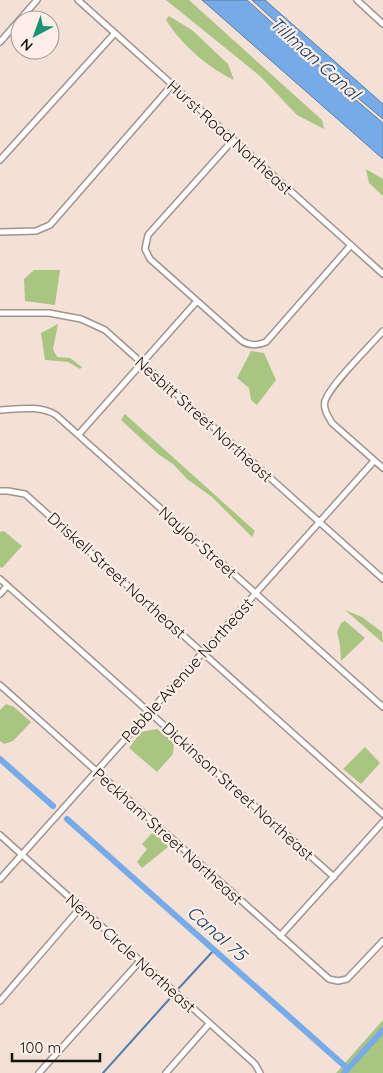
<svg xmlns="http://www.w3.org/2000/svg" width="383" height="1073" font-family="Quicksand,sans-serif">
  <rect width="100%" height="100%" fill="#f3e1d7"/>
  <!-- green -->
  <path fill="#aac482" d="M166 0H189L322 120 324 129 297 115 260 76Z
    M169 16 192 30 228 64 234 80C207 67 182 45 166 20Z
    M366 169 383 179V196L369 183Z
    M34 270H60L55 305 25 301 24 279Z
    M58 324 53 349 57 357 70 358 82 367 80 369 68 362 45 360 41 333Z
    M251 351 264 353 276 380 257 405 251 400 249 388 237 378Z
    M125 414 255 531 252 537 212 497 187 479 173 464 158 454 121 420Z
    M4 531 22 546 2 568 0 567V532Z
    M345 610 362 617 382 632 383 643Z
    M345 621 365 638 341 661 340 645 337 632 341 623Z
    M6 704 14 707 31 722 13 741 4 744 0 741V710Z
    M157 729 174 741 173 754 157 772 129 748 141 732Z
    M365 747 380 763 361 784 343 769Z
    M152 833 165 841 168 847 142 868 137 862 147 849 142 844Z
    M383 1020V1073H336Z"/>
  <!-- water -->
  <path fill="#76abe7" stroke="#597ca5" d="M202 0H247L334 79 347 82 350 95 383 123V159Z
    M252 0H265L383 104V119L352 93 349 79 335 76Z"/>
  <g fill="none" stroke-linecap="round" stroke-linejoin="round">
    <!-- stream -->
    <path stroke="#597ca5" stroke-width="2" d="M179 988 214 950
      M103 1073 173 995"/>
    <!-- canal -->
    <path stroke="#76abe7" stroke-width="6" d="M0 759 53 806
      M67 819 348 1069
      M344 1073 383 1030"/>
    <!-- street casing -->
    <g stroke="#a3938a" stroke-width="8">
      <path id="street" d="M78 0 383 274
        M357 0 383 24
        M0 42 37 0
        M233 140 148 235 145 249 150 259 242 341C250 346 257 346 266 342L351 245
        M0 160 115 33
        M0 232 36 231 50 225 172 85
        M0 313H49L81 319 105 330 383 579
        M383 331C370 346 330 385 325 401 323 409 328 416 332 423L383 468
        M0 410C19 409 40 405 56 415L383 707
        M79 434 197 301
        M0 491H8L25 494 383 814
        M0 579 334 877
        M0 594 7 586
        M0 685 329 979 338 981 347 979 383 941
        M0 835 255 1064 260 1073
        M0 879 374 461
        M280 936 383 822
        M0 1001 81 907
        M39 1073 140 961
        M166 1073 209 1024"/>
    </g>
    <!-- street -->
    <use href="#street" stroke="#fff" stroke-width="5"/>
  </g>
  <g text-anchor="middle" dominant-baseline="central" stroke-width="4.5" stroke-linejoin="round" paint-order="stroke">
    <!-- street labels -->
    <g font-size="16" fill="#15100c" stroke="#fdefe7">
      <text transform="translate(230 137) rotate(42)">Hurst Road Northeast</text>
      <text transform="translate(204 419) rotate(42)">Nesbitt Street Northeast</text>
      <text transform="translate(198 542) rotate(42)">Naylor Street</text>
      <text transform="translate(117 575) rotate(42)">Driskell Street Northeast</text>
      <text transform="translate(187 670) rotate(-48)">Pebble Avenue Northeast</text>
      <text transform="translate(238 791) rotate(42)">Dickinson Street Northeast</text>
      <text transform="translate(168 836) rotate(42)">Peckham Street Northeast</text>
      <text transform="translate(131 953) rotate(42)">Nemo Circle Northeast</text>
    </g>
    <!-- water labels -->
    <g font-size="18" font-style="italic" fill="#143a61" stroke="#fdefe7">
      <text transform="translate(315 58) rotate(42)">Tillman Canal</text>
      <text transform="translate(217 933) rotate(42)">Canal 75</text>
    </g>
  </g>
  <!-- north arrow -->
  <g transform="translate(35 35) rotate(221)"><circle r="24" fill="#fdefe7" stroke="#a0968f"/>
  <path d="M0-4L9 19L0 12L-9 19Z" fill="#1c9174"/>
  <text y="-8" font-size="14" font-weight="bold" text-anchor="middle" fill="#15100c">N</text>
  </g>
  <!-- scale -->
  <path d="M12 1053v8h88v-8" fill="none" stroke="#15100c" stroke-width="2.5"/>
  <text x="20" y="1053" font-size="15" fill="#15100c" stroke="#fdefe7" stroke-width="4" paint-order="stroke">100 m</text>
</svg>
